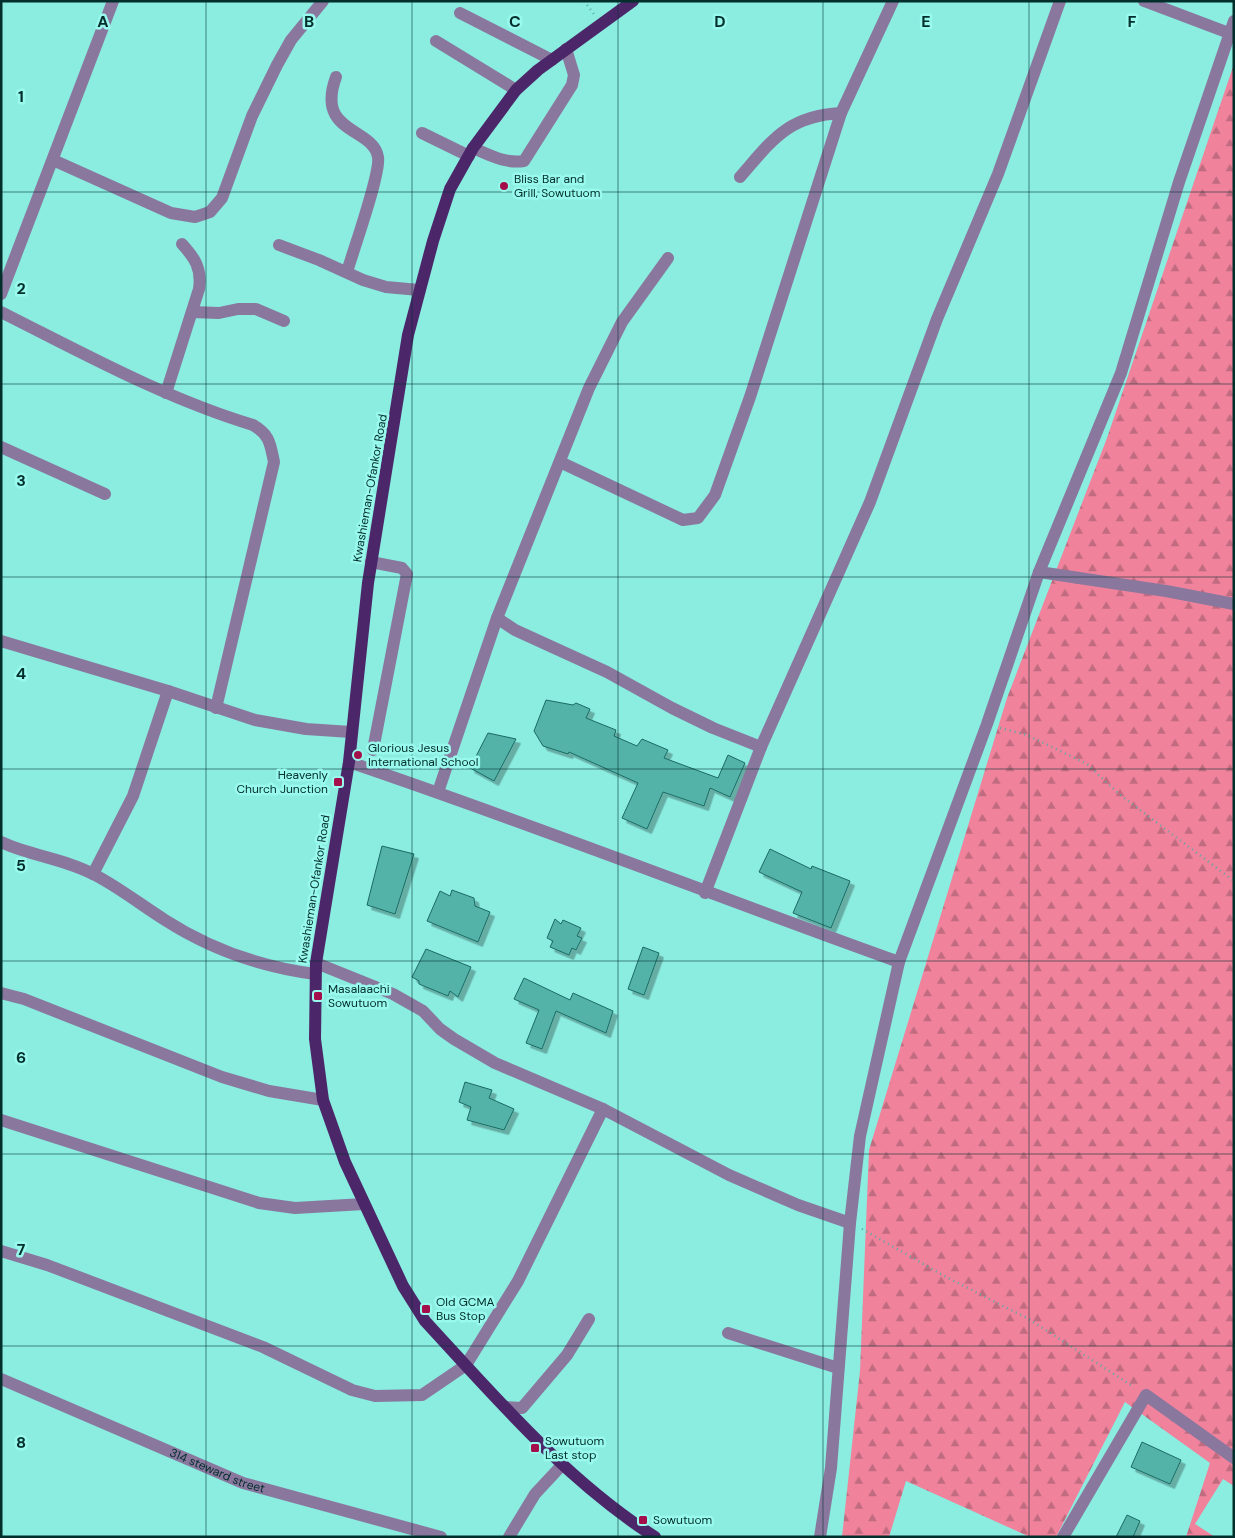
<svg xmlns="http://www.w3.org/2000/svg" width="1235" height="1538" font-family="'DM Sans',sans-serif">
  <defs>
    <pattern id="forest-firs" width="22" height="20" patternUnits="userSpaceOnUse" patternTransform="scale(1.25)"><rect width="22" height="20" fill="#f0829c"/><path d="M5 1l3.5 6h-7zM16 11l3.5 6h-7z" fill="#c06b7f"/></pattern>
    <filter id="shadow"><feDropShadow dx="4.5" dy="4.5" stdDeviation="0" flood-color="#0004"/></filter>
  </defs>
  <rect width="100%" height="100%" fill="#8bece0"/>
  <!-- forest -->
  <path fill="url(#forest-firs)" d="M1234 64V1486L1223 1479 1195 1524 1215 1537H1186L1210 1463 1125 1402 1056 1537H1030L906 1481 889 1537H842L860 1371 869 1150 1007 698 1107 438Z"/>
  <!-- building -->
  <path fill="#52b3a9" stroke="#1b6a63" filter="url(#shadow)" d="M546 700 573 705 576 703 590 709 586 718 616 730 614 736 637 746 642 739 668 750 664 758 718 778 728 755 745 763 730 797 710 788 704 806 663 792 647 829 622 818 638 783 569 752 568 754 543 746 534 731Z
    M488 733 516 739 494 781 470 768Z
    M382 846 414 854 395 914 367 905Z
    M770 849 811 869 812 866 850 881 831 928 793 913 802 892 759 872Z
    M452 890 474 898 475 906 490 912 478 942 427 921 440 891 450 896Z
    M555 919 561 924 563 920 581 928 577 936 582 938 576 950 572 948 569 955 550 947 553 941 547 938Z
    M643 947 659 953 644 995 628 989Z
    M426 949 471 967 458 997 450 991 448 996 419 984V981L412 977Z
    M524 978 570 1000 573 993 613 1011 606 1033 556 1011 542 1049 526 1043 539 1010 514 999Z
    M465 1082 492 1090 489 1098 514 1109 504 1130 467 1120 471 1107 459 1102Z
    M1142 1442 1181 1460 1170 1484 1131 1467Z
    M1127 1515 1140 1521 1133 1537H1116Z"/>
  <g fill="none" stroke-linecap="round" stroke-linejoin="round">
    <!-- path -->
    <path stroke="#5baaa1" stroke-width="2.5" stroke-dasharray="1 4" stroke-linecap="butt" d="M584 1 594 14
      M1000 728 1027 735 1087 764 1119 794 1234 881
      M862 1229 948 1278 1027 1318 1134 1387"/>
    <!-- minor -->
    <g stroke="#8a779e" stroke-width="12">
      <path d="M1144 1 1234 35"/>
      <path d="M460 13 552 60"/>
      <path d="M436 41 516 90"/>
      <path d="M336 77C315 134 373 127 378 157 381 173 353 251 347 272"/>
      <path d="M422 133 469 156"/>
      <path d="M473 148C490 155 505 164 524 161L572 85 574 75 566 49"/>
      <path d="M53 160 171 213 195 217 210 212 222 198 252 116 277 65 291 40 323 1"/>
      <path d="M740 177C773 139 788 116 841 113"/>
      <path d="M279 245 319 260 363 280 386 287 419 290"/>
      <path d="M1 294 113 1"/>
      <path d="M1 312C83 353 164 398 253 425 270 435 270 443 274 462L216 708"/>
      <path d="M192 312 219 313 238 309H256L284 321"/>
      <path d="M166 393 199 289C202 269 195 258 182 244"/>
      <path d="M1 447 105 494"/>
      <path d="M560 462 683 520 698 518 715 495 750 397 841 113 893 1"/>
      <path d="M371 562 402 568 407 574 373 750"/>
      <path d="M1039 572 1166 591 1234 604"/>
      <path d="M497 618 515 630 607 672 672 708 713 728 761 747"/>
      <path d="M1 641 168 691 255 720 306 729 351 732"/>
      <path d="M349 762C533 824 715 896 899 962"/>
      <path d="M438 792 497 618 589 388 622 322 668 258"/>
      <path d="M1 842C31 856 66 859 95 875 120 888 141 905 165 920 210 949 262 967 315 974"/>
      <path d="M93 874 133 796 168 691"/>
      <path d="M705 893 761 747 870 502 937 319 998 174 1060 1"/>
      <path d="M316 963 393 994 423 1011 440 1029 454 1039 495 1063 603 1109 729 1175 798 1205 850 1223"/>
      <path d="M1 993 24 999 222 1077 269 1091 323 1100"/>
      <path d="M1 1120 259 1203 295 1208 364 1204"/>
      <path d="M1 1251 47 1265 263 1347 352 1390 375 1396 422 1395 466 1365 518 1281 603 1109"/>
      <path d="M728 1333 838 1368"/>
      <path id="s1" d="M1 1379 243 1483 441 1537"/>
      <path d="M505 1407 522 1408 567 1355 589 1319"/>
      <path d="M509 1537 535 1494 562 1465"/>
      <path d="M820 1537 831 1468 850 1223 860 1136 899 962 987 724 1039 572 1121 373 1179 182 1234 21"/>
      <path d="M1063 1537 1146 1395 1234 1458"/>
    </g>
    <!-- major -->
    <path stroke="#4b276a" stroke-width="12" d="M633 1 538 70 516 90 473 148 450 189 433 241 408 335 368 583 349 762 316 963 315 1039 323 1100 345 1162 403 1286 425 1321C496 1398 566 1480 655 1537"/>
  </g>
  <!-- grid -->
  <path fill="none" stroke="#022e2b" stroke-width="1" stroke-opacity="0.55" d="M206 1V1537M412 1V1537M618 1V1537M823 1V1537M1029 1V1537M1 192H1234M1 384H1234M1 577H1234M1 769H1234M1 961H1234M1 1154H1234M1 1346H1234"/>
  <!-- markers -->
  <g fill="#a40e4b" stroke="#99f9ed" stroke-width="2">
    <circle cx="504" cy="186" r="5"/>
    <circle cx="358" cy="755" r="5"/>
    <rect x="333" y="777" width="10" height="10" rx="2.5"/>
    <rect x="313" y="991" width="10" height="10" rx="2.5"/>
    <rect x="421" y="1304" width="10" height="10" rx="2.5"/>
    <rect x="530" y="1443" width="10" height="10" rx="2.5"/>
    <rect x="638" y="1515" width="10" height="10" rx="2.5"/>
  </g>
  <g text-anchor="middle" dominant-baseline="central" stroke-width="5" stroke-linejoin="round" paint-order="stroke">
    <!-- poi labels -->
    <g font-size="12" fill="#022e2b" stroke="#99f9ed" text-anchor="start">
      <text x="514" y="179">Bliss Bar and<tspan x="514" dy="14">Grill, Sowutuom</tspan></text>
      <text x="368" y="748">Glorious Jesus<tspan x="368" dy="14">International School</tspan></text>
      <text x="328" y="775" text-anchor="end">Heavenly<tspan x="328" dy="14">Church Junction</tspan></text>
      <text x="328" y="989">Masalaachi<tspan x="328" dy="14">Sowutuom</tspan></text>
      <text x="436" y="1302">Old GCMA<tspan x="436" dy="14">Bus Stop</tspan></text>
      <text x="545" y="1441">Sowutuom<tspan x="545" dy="14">Last stop</tspan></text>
      <text x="653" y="1520">Sowutuom</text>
    </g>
    <!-- street labels -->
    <g font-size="12" fill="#022e2b" stroke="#99f9ed">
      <text transform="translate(370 488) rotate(-80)">Kwashieman-Ofankor Road</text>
      <text transform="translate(314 889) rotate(-81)">Kwashieman-Ofankor Road</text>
      <text stroke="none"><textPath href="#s1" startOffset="235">314 steward street</textPath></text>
    </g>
  </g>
  <g font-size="16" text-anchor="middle" font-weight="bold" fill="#022e2b" stroke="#99f9ed" stroke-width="5" stroke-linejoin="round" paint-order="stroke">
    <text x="103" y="27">A</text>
    <text x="309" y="27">B</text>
    <text x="515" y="27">C</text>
    <text x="720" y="27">D</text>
    <text x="926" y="27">E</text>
    <text x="1132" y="27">F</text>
    <text x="21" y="102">1</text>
    <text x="21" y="294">2</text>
    <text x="21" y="486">3</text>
    <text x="21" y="679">4</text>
    <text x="21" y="871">5</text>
    <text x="21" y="1063">6</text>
    <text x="21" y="1255">7</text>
    <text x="21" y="1448">8</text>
  </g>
  <!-- border -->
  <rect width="1235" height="1538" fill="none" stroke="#022e2b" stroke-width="5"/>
</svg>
